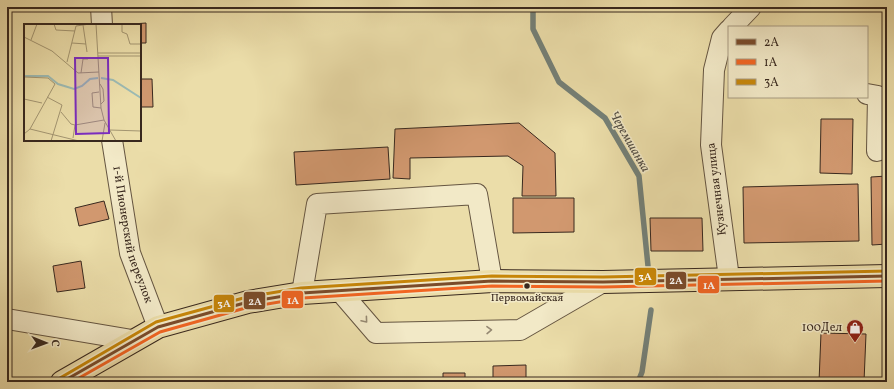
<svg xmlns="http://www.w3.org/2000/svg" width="894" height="389" font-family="Vollkorn,serif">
  <rect width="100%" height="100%" fill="#ebdda9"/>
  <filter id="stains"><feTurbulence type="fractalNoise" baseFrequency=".005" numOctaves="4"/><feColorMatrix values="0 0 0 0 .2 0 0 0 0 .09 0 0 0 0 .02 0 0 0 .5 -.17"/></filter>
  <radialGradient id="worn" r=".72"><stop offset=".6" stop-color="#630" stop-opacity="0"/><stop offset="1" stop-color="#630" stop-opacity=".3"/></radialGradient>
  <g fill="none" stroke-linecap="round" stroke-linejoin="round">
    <!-- stream -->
    <path stroke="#748077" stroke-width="5.5" d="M533 7V29L559 82 605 118 639 176 648 266
      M638 382 642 372 651 310"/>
  </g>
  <!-- building -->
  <path fill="#d1986f" stroke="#38281e" d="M7 14H10L9 35H7Z
    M146 23V43H140V25H119Z
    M140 79H152L153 107H140Z
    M821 119H853L852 174 820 173Z
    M519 123 555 153 556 196H522L523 166 508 156 410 158V179L393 178 395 129Z
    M388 147 390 179 296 185 294 152Z
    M887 176V244L872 245 871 177Z
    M858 184 859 241 744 243 743 187Z
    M513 198H574V232L513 233Z
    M104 201 109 219 79 226 75 208Z
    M650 218H702L703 251H651Z
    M81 261 85 288 57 292 53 266Z
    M821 333 866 334 864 382H819Z
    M526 365V382H493V366Z
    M443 373H465V382H443Z"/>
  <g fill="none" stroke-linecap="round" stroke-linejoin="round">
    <!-- minor casing -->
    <g stroke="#655541" stroke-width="22">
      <g id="minor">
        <path d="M101 7 102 25"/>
        <path d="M732 27 751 7"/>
        <path d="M867 94 878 96 877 151"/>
        <path id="s1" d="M112 140 130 253 158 327"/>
        <path d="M729 278 711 145 714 70 722 38 729 30"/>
        <path d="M339 290 376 333 520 330 603 282"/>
        <path d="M302 293 317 204 477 194 492 281"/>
        <path d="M7 319 132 340"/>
      </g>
    </g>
    <!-- major casing -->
    <g stroke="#38281e" stroke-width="24">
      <path id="major" d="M62 382 158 327 248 302 302 293 492 281 603 282 887 276"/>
    </g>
    <!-- minor -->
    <use href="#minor" stroke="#f2e9c7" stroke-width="20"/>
    <!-- major -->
    <use href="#major" stroke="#ebdda9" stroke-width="22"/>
    <!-- bus-1 casing -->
    <g stroke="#f2e9c7" stroke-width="6">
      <path id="bus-1" d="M62 382 158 327 248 302 302 293 492 281 603 282 887 276"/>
    </g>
    <!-- bus-2 casing -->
    <g stroke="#f2e9c7" stroke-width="6">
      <path id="bus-2" d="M72 382 160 332 249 307 303 298 492 286 603 287 887 281"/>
    </g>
    <!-- bus-3 casing -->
    <g stroke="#f2e9c7" stroke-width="6">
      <path id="bus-3" d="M60 378 156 322 247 297 301 288 492 276 603 277 887 271"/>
    </g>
    <!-- bus-1 -->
    <use href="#bus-1" stroke="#7a4b2a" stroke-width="3"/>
    <!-- bus-2 -->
    <use href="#bus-2" stroke="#f26522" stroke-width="3"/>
    <!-- bus-3 -->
    <use href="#bus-3" stroke="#c78608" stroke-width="3"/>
  </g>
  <!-- one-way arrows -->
  <defs><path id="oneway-chevron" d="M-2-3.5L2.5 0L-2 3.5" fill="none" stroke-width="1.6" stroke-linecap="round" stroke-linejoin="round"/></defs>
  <g stroke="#958872">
    <use href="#oneway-chevron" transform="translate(365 320) rotate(50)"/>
    <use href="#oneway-chevron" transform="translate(489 330) rotate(-1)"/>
  </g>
  <!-- icons -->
  <defs>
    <g id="shop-pin" transform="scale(0.9)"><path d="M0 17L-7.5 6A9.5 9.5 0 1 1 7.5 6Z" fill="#8f2418" stroke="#f2e9c7"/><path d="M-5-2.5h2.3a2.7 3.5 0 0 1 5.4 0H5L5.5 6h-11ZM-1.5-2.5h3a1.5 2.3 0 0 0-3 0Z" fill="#fff"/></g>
  </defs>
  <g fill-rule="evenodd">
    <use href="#shop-pin" x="855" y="328"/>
  </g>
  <!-- markers -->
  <circle fill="#38281e" stroke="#f2e9c7" stroke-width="1.5" cx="527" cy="286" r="3.5"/>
  <g text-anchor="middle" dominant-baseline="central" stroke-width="3" stroke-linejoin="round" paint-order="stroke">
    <!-- bus labels -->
    <g font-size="11" fill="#38281e" stroke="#f2e9c7">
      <text x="527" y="298">Первомайская</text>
    </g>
    <!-- street labels -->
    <g font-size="12" fill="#38281e" stroke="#f2e9c7">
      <text transform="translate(717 189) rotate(-97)">Кузнечная улица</text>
      <text stroke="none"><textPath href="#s1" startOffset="97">1-й Пионерский переулок</textPath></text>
    </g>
    <!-- poi labels -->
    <g font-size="12" fill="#38281e" stroke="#f2e9c7" text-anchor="end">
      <text x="842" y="328">100Дел</text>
    </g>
    <!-- water labels -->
    <g font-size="13" font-style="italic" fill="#514c43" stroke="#f2e9c7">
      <text transform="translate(629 142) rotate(60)">Черемшанка</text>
    </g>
  </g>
  <!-- overview -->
  <g transform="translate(24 24)">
    <rect width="117" height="117" fill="#ebdda9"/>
    <path fill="none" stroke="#9cbab3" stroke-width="2" d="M0 52H24L34 60 50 65 58 62 66 55 74 54M77 54 89 56 117 74"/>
    <path fill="none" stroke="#a39571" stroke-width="1" d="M30 0 32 6 51 7M72 0 77 84 80 96 92 117M98 0V8L103 10 106 20H117M59 1 63 28M0 13 28 27 54 49 75 48M7 16 13 0M48 19 62 20M74 29H117M74 32H117M43 38 52 2 66 0M57 49 59 35H64M0 53 24 54 31 60 6 105 0 110M76 60 79 65 80 77 77 80M75 68 68 69 69 83 77 84M23 73 38 81 27 117M0 75 18 79M37 88 47 100 51 101 80 96M6 105 55 117M86 106 117 107M49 114 51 101M78 117 81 99"/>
    <path fill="#7b2cbf" fill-opacity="0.15" stroke="#7b2cbf" stroke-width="2" d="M51 34H84L85 109 52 110Z"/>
    <rect width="117" height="117" fill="none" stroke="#38281e" stroke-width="2"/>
  </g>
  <g stroke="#f2e9c7" stroke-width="1.5">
    <rect x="634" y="267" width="23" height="19" rx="4" fill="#c78608"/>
    <rect x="665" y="271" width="22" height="19" rx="4" fill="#7a4b2a"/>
    <rect x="697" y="275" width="23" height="19" rx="4" fill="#f26522"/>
    <rect x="281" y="290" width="23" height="19" rx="4" fill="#f26522"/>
    <rect x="243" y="291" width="23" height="19" rx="4" fill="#7a4b2a"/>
    <rect x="213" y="294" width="22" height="19" rx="4" fill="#c78608"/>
  </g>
  <g font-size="11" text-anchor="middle" font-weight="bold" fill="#fff">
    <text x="645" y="280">3А</text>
    <text x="676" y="284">2А</text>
    <text x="709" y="289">1А</text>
    <text x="293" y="304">1А</text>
    <text x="255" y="305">2А</text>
    <text x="224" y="307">3А</text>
  </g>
  <!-- margin -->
  <rect width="894" height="389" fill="none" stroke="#ebdda9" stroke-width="24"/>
  <rect x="8" y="8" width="878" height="373" fill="none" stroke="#38281e" stroke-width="2"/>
  <rect x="12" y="12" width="870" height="365" fill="none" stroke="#38281e"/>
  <!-- legend -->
  <rect x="728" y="26" width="140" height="72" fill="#f2e9c7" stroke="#a89c83"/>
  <rect x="736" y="39" width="20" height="6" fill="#7a4b2a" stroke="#a89c83"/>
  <text x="764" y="46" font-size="12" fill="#38281e">2А</text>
  <rect x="736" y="59" width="20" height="6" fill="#f26522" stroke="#a89c83"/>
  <text x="764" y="66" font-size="12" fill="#38281e">1А</text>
  <rect x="736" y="79" width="20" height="6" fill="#c78608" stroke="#a89c83"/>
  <text x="764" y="86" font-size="12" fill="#38281e">3А</text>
  <!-- north arrow -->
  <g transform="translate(46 343) rotate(91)" stroke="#f2e9c7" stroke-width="3" paint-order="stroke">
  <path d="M0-3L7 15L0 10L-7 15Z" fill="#38281e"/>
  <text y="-6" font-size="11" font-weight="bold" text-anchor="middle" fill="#38281e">С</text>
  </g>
  <rect width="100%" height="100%" filter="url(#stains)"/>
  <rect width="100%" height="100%" fill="url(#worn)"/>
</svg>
